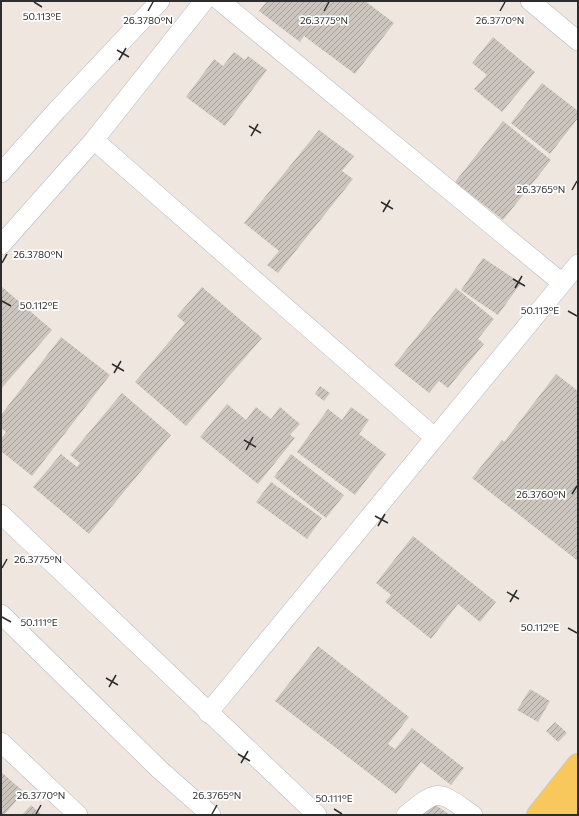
<svg xmlns="http://www.w3.org/2000/svg" width="579" height="816" font-family="Commissioner,sans-serif">
  <defs>
    <pattern id="building-hatch" width="6" height="6" patternUnits="userSpaceOnUse"><rect width="6" height="6" fill="#cbc5be"/><path d="M-1 1l2-2M0 6l6-6M5 7l2-2" fill="none" stroke="#a5a09b"/></pattern>
  </defs>
  <rect width="100%" height="100%" fill="#efe7df"/>
  <!-- building -->
  <path fill="url(#building-hatch)" d="M267 1H365L394 23 355 74 304 36 300 42 259 11Z
    M493 37 535 72 502 112 474 89 487 75 472 63Z
    M234 52 245 60 248 56 267 70 225 126 186 97 214 59 223 66Z
    M542 83 578 111V118L550 154 511 123Z
    M503 121 551 160 503 220 455 182Z
    M319 130 354 156 342 171 353 179 278 273 267 265 279 251 244 223Z
    M483 258 521 283 498 315 461 290Z
    M1 286 52 330 1 389Z
    M202 287 262 338 186 426 135 382 185 323 177 316Z
    M456 288 494 319 478 339 484 344 448 388 439 381 429 393 394 365Z
    M61 337 110 375 32 476 1 451V439L6 432 1 428V415Z
    M556 374 578 391V561L472 478 502 440 504 442Z
    M320 386 330 393 324 401 315 394Z
    M122 393 171 435 89 534 33 487 61 454 77 467 80 463 70 455Z
    M227 404 246 420 256 407 271 419 280 407 300 424 290 435 295 438 258 484 200 437Z
    M351 407 369 420 359 434 386 454 355 495 297 452 328 409 342 420Z
    M291 454 344 495 326 518 274 477Z
    M271 482 322 518 307 539 256 502Z
    M413 536 496 602 480 622 458 604 431 639 385 602 391 595 376 583Z
    M318 646 409 717 388 744 395 749 412 728 464 768 451 785 421 762 396 794 275 701Z
    M530 689 550 701 538 722 517 710Z
    M555 722 567 733 558 742 546 731Z
    M1 772 24 792 4 815H1Z
    M430 801 450 815H420Z
    M31 805 42 815H22Z"/>
  <g fill="none" stroke-linecap="round" stroke-linejoin="round">
    <!-- minor casing -->
    <g stroke="#b3b7c1" stroke-width="20">
      <path id="minor" d="M220 1 562 283
        M530 1 578 41
        M94 140 434 437
        M1 173 57 110 160 1
        M1 245 94 140 204 1
        M1 514 317 815
        M1 614 160 770 211 815
        M208 713 578 264
        M1 742 78 815
        M406 815C440 787 438 791 473 815"/>
    </g>
    <!-- major casing -->
    <g stroke="#c8c8c8" stroke-width="24">
      <path id="major" d="M538 815 578 765
        M563 815 578 794"/>
    </g>
    <!-- minor -->
    <use href="#minor" stroke="#fff" stroke-width="19"/>
    <!-- major -->
    <use href="#major" stroke="#f8c85c" stroke-width="22"/>
  </g>
  <!-- ticks -->
  <path fill="none" stroke="#2d2d2d" stroke-width="1.5" d="M34 2 42 7M148 11 153 2M324 11 329 2M500 11 505 2M117 50 129 57M119 60 126 48M249 126 261 133M251 136 258 124M572 190 577 181M381 202 393 209M383 212 390 200M2 263 7 254M513 279 525 286M515 288 522 276M2 301 11 306M568 311 577 316M112 364 124 371M114 373 121 361M244 440 256 447M246 450 253 437M572 494 577 486M375 516 388 523M378 526 385 514M2 568 7 559M507 592 519 599M510 602 517 590M2 617 11 622M568 628 577 633M106 678 118 685M109 687 116 675M238 754 250 761M241 763 248 751M334 809 342 814M36 814 41 805M212 814 217 805"/>
  <g font-size="10" text-anchor="middle" fill="#2d2d2d" stroke="#fff" stroke-width="3.5" stroke-linejoin="round" paint-order="stroke">
    <text x="42" y="20">50.113°E</text>
    <text x="500" y="24">26.3770°N</text>
    <text x="148" y="24">26.3780°N</text>
    <text x="324" y="24">26.3775°N</text>
    <text x="541" y="193">26.3765°N</text>
    <text x="38" y="258">26.3780°N</text>
    <text x="39" y="309">50.112°E</text>
    <text x="540" y="314">50.113°E</text>
    <text x="541" y="498">26.3760°N</text>
    <text x="38" y="563">26.3775°N</text>
    <text x="39" y="626">50.111°E</text>
    <text x="540" y="631">50.112°E</text>
    <text x="41" y="799">26.3770°N</text>
    <text x="217" y="799">26.3765°N</text>
    <text x="334" y="802">50.111°E</text>
  </g>
  <!-- border -->
  <rect width="579" height="816" fill="none" stroke="#2d2d2d" stroke-width="4"/>
</svg>
